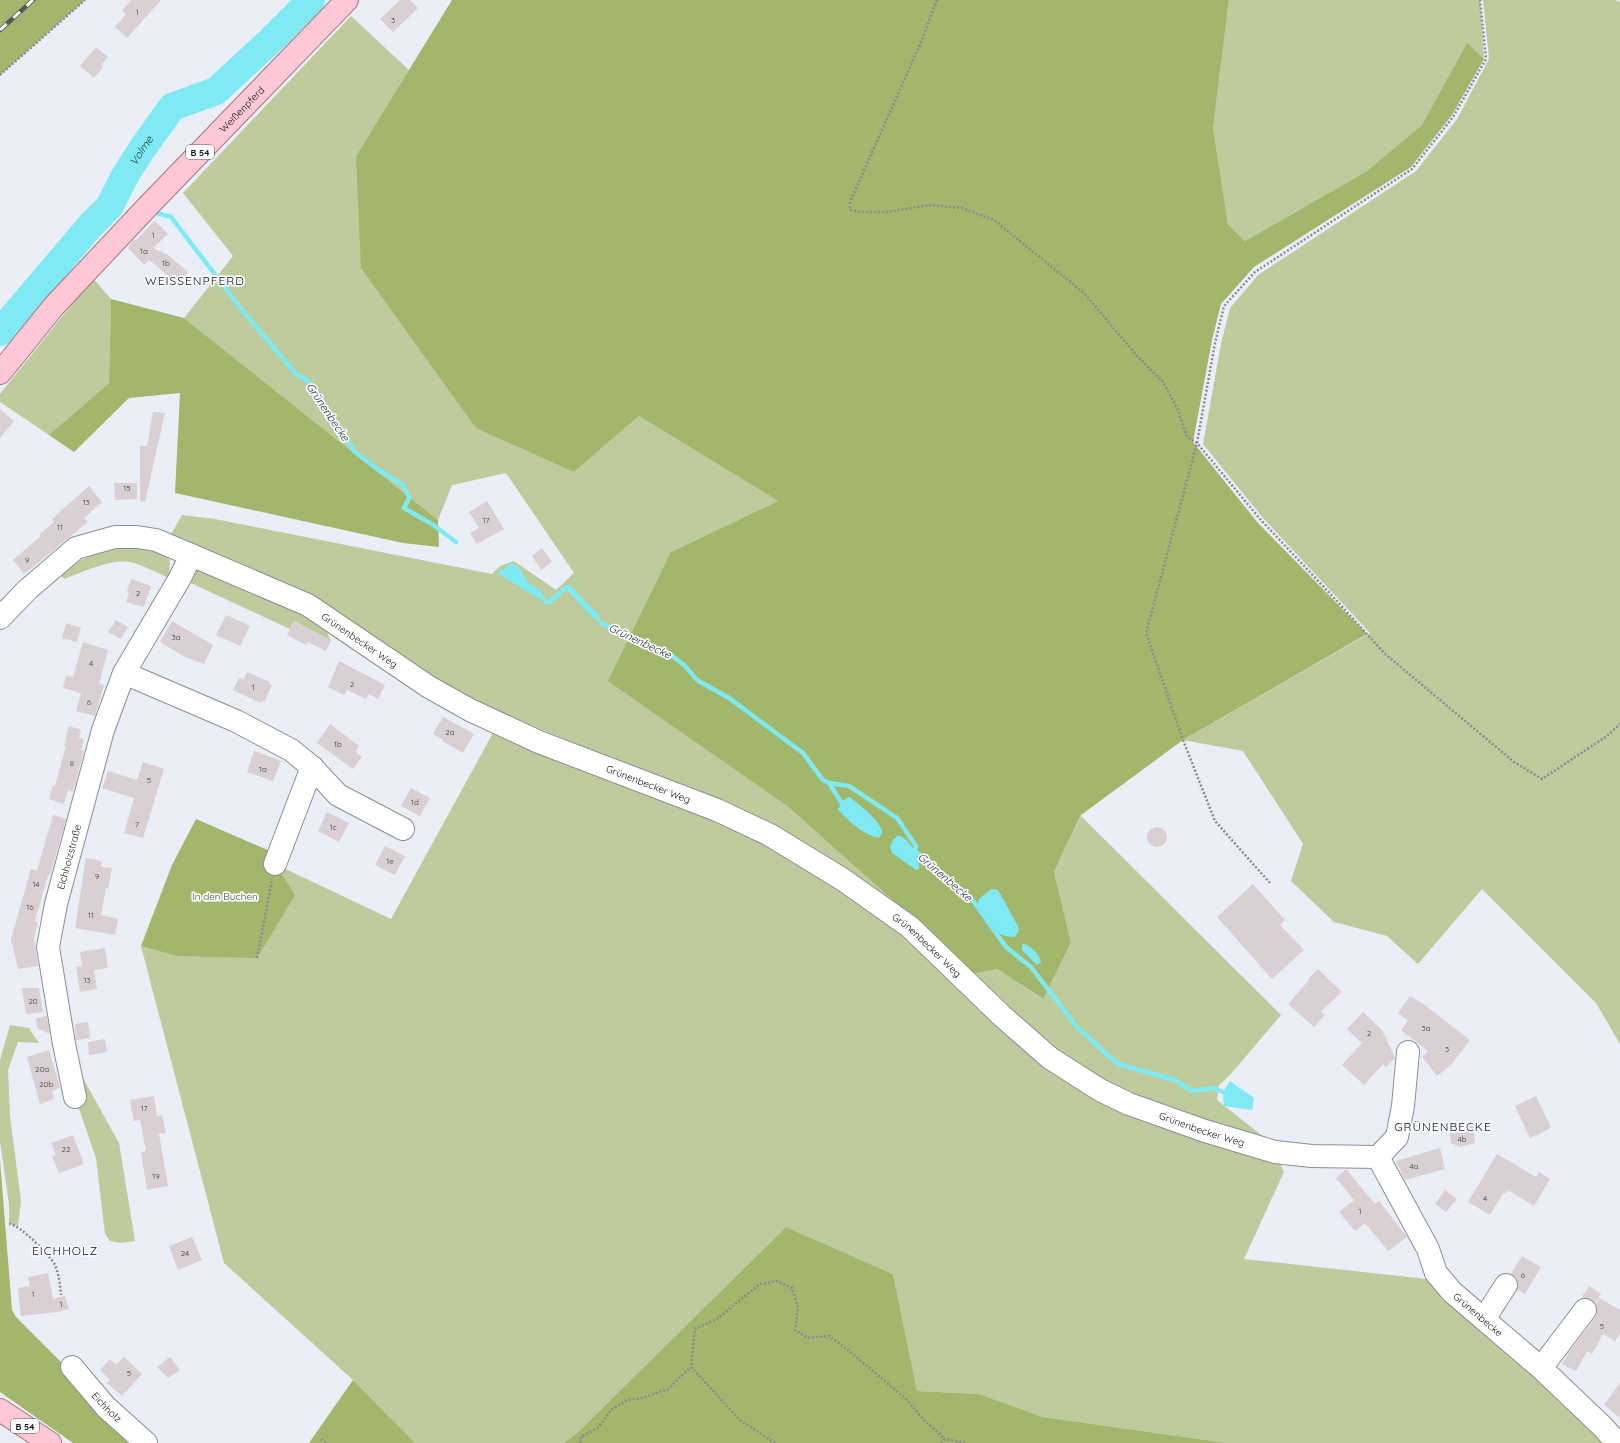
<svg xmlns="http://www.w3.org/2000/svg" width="1620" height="1443" font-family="Quicksand,sans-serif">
  <rect width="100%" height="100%" fill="#eaeef7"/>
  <!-- green -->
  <path fill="#bdcb9d" d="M1229 0H1480L1484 59 1467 44 1422 125 1367 171 1245 241 1228 224 1213 128Z
    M1483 0H1615L1620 2V1044L1596 1003 1482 889 1418 964 1387 936 1334 922 1291 881 1303 844 1243 751 1183 740 1370 633 1263 518 1203 444 1221 344 1230 308 1258 275 1416 171 1457 119 1489 59Z
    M351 16 409 70 356 156 574 472 639 416 778 501 671 552 786 805 916 921 772 825 502 713 435 681 170 536 182 515 215 519 492 574 500 566 514 561 556 590 574 573 506 473 452 485 438 520 184 318 233 256 183 193Z
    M93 278 111 299 109 383 49 435 0 402V394Z
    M115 545 156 548 170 560 169 578C157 573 143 565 130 562 114 558 79 573 65 579L59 575 81 560Z
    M189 559 322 622 331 641 294 621 290 629 180 578Z
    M494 731 766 840 904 930 1101 1099 1278 1159 1284 1172 1244 1259 1436 1280 1606 1443H1227L1043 1417 979 1394 917 1391 893 1274 786 1227 578 1432 564 1443H415L353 1380 224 1263 141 946 176 956 275 864 391 919Z
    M1081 816 1281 1015 1231 1074 1219 1085 1217 1100 1274 1145 1108 1086 1056 1050 1008 1009 973 974 997 969 1042 999 1071 942 1054 872Z
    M10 1025 29 1028 39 1043 18 1042 8 1070 10 1116 21 1201 18 1226 9 1224V1204L0 1141V1060Z
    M64 1044 119 1143 135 1241 120 1243 110 1241 105 1234 96 1158 75 1097Z"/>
  <!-- forest -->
  <path fill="#a2b66c" d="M0 0H85L0 75Z
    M452 0H1229L1213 128 1228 224 1245 241 1367 171 1422 125 1467 43 1484 59 1452 115 1411 167 1254 267 1221 304 1212 340 1193 442 1258 523 1367 634 1183 740 1081 815 1054 872 1071 942 1043 999 997 969 973 974 916 921 786 805 608 681 671 552 778 501 639 416 574 472 476 428 361 268 356 156Z
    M111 299 184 318 438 520 439 547 403 543 175 493 180 393 129 398 74 452 49 435 109 383Z
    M196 819 277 854 275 864 295 895 257 958 176 956 141 946 172 865Z
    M0 1160 12 1310 16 1317 142 1443H73L0 1392Z
    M786 1227 893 1274 917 1391 979 1394 1043 1417 1227 1443H564L578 1432Z
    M353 1380 415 1443H309Z"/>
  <!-- water -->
  <path fill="#7feaf3" d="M512 563 519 567 528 582 541 591 545 598V601C528 593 513 582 497 573Z
    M565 585H570L599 615 601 623 595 620 569 592 564 589Z
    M849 797C857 802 882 822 882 832 882 834 880 836 879 838 863 835 849 821 838 810L841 802Z
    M898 835C909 838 921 858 919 869L916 870 892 853 890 847 893 840Z
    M991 889 998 890 1018 926 1019 930 1015 937C992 937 989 922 977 905L980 898Z
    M1022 944H1025C1033 948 1039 954 1041 962L1037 965 1022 950Z
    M1230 1081 1254 1098 1252 1110 1224 1106 1223 1092Z"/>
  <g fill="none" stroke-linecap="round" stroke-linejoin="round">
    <!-- stream -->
    <path stroke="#7feaf3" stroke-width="4.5" d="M126 174 133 179
      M157 213 171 217 243 311 297 375 306 379 355 452 376 468 404 486 409 498 404 508 432 524 456 542
      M545 601 550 602 564 589
      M601 623 636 640 667 652 684 665 697 680 729 698 803 753 823 780 829 783 849 786 897 818 916 846 915 851 971 898 1006 947 1031 967 1077 1027 1118 1064 1175 1080 1192 1091 1213 1088 1223 1092
      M829 783 841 802"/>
    <!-- river -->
    <path stroke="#7feaf3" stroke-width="28" id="s1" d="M0 332 90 226 109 207 126 174 142 149 172 107 216 91 270 41 311 0"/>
  </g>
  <!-- building -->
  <path fill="#dacfd3" d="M131 0H161L127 38 115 27 126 14 122 11Z
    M400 0H410L418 8 393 32 380 19Z
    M96 47 108 57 101 65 103 67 94 78 80 66Z
    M155 221 168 234 153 248 168 255 188 272 178 284 149 260 144 265 128 248 134 239 136 240Z
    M0 409 14 421 0 438Z
    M153 412 165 413 145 502 140 501V446H147Z
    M114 483H137V499L115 500Z
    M89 486 102 502 84 518 88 522 24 574 13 560 41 536 39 535 54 522 52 519Z
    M487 501 504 529 477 544 470 533 479 528 469 512Z
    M542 548 552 562 541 570 532 556Z
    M131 579 151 586 144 607 126 602 129 593 127 592Z
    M226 615 250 626 240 646 216 635Z
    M116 620 128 627 121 639 108 632Z
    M172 621 213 645 204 664 185 657 160 642Z
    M294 621 331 641 326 651 308 642 306 645 287 635Z
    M66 623 81 628 77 642 62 638Z
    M83 642 108 650 99 684 104 685 95 716 76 711 81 693 63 688 66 676 73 677Z
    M339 661 385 685 378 699 369 694 366 699 347 690 344 695 328 687Z
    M247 672 270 682 269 683 272 685 264 702 262 700 261 703 233 690 239 678 243 680Z
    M443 717 474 734 463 753 442 741 443 740 433 734Z
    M330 724 359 746 355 752 362 757 353 769 317 743Z
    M69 726 81 730 79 738 84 739 81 750 84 751 73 792 68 790 64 804 49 799 53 785 55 786 66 746H64Z
    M254 751 281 761 273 781 247 772Z
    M143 762 164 769 143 838 124 833 134 798 102 788 108 771 137 780Z
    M411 788 430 798 420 816 401 806Z
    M327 812 349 823 339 842 318 831Z
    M53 815 66 819 50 875H48L35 921 38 922 34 938 38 966 18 969 11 939 31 869 37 871Z
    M1147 837a10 10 0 1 1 20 0a10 10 0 1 1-20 0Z
    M385 846 405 856 395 875 375 865Z
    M86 858 102 861 101 867 112 868 108 889 106 888 101 915 118 919 115 935 75 928Z
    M1253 884 1285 920 1280 925 1304 950 1272 979 1217 917Z
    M105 948 108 968 94 970 97 989 80 992 76 967 82 966 80 952Z
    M1318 969 1342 992 1321 1011 1325 1015 1314 1027 1288 1004 1309 980 1308 979Z
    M22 988H39L43 1012 26 1014Z
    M1410 996 1422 1003 1470 1040 1451 1065 1437 1076 1422 1057 1428 1051 1401 1030 1408 1021 1398 1013Z
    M1363 1012 1382 1030 1395 1058 1386 1067 1383 1064 1364 1085 1342 1065 1362 1043 1347 1029Z
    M47 1016 50 1034 37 1028 36 1018Z
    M88 1022 90 1038 76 1040 75 1024Z
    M105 1039 107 1052 89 1055 88 1042Z
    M49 1050 60 1088 52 1091 54 1099 40 1104 27 1057Z
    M154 1096 157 1116 162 1115 166 1133 159 1134 168 1186 147 1190 141 1152 146 1151 140 1120 134 1121 130 1100Z
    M1536 1096 1551 1128 1530 1138 1515 1106Z
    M1473 1122 1475 1143 1460 1147 1451 1143 1449 1125Z
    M73 1135 84 1164 59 1173 52 1156 56 1155 51 1143Z
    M1440 1148 1445 1169 1405 1180 1396 1161Z
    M1497 1154 1536 1177 1539 1172 1550 1179 1534 1206 1508 1190 1505 1194 1503 1193 1490 1215 1468 1202Z
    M1346 1169 1375 1204 1379 1201 1407 1237 1388 1251 1365 1223 1355 1231 1339 1212 1354 1200 1336 1178Z
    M1445 1190 1457 1199 1446 1212 1435 1204Z
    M192 1237 202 1260 178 1270 169 1246Z
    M1522 1256 1541 1267 1525 1294 1517 1290 1518 1285 1517 1280 1511 1274Z
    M48 1273 53 1299 65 1296 69 1309 57 1312 21 1316 18 1288 30 1286 28 1277Z
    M1589 1286 1601 1294 1595 1304 1592 1300 1582 1297Z
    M1599 1298 1620 1310V1333L1615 1341 1603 1334 1592 1354 1587 1351 1576 1371 1562 1364 1569 1352 1595 1318 1597 1311 1596 1304Z
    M124 1357 142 1374 122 1396 107 1383 110 1380 100 1370 110 1359 116 1365Z
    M170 1357 180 1370 168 1378 157 1367Z
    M1620 1383V1418L1604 1405Z"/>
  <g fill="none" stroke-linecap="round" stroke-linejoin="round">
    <!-- minor casing -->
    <g stroke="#8b8e96" stroke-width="24">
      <g id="minor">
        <path id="s2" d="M0 618 27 590 76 548 115 537H137L156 540 308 605 429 687 470 710 539 742 717 810 770 835 842 879 910 927 1002 1016 1050 1058 1100 1090 1129 1104 1205 1131 1275 1152 1312 1156 1378 1157 1428 1249 1436 1273 1452 1292 1541 1368 1603 1427 1617 1443"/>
        <path d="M124 673 236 721 291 750 312 767 338 795 403 829"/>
        <path d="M275 864 312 767"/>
        <path id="s3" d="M75 1097 64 1044 48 947 56 904 103 730 124 673 180 578 191 555"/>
        <path d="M1378 1157 1397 1137 1403 1106 1408 1052"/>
        <path d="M1484 1319 1506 1285"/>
        <path id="s4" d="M72 1367 106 1407 146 1443"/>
        <path d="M1541 1368 1585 1310"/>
      </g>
    </g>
    <!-- major casing -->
    <g stroke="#ab7280" stroke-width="24">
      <g id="major">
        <path id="s5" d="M0 373 54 306 149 205 347 0"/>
        <path d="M0 1410 50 1443"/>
      </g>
    </g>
    <!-- path -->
    <path stroke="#898c92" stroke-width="2.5" stroke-dasharray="2 2" stroke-linecap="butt" d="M937 0 922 40 850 202V210L862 212H887L929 205 962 208 994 220 1084 293 1138 357 1163 382 1177 408 1187 437 1197 443 1260 519 1336 600 1384 653 1514 762 1542 779 1607 736 1620 724
      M0 75 85 0
      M1270 883 1215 821 1183 740 1146 633 1197 443 1215 343 1224 306 1255 272 1412 169 1453 117 1486 59 1480 0
      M257 958 272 880
      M9 1224C19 1224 50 1255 55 1265 59 1275 60 1284 61 1295
      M321 1439 327 1443
      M580 1443 581 1437 599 1427 611 1410 627 1400 642 1398 668 1389 691 1367
      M775 1443 740 1420 691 1367 695 1329 717 1319 760 1284 777 1281 792 1288 798 1308 795 1330 808 1338 829 1336 847 1349 907 1400 925 1421 945 1439
      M941 1443 945 1439 966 1443"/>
    <!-- minor -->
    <use href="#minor" stroke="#fff" stroke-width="22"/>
    <!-- major -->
    <use href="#major" stroke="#fec9d5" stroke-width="22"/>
    <!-- rail casing -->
    <g stroke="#56585d" stroke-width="4.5">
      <path id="rail" d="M0 30 33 0"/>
    </g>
    <!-- rail -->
    <use href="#rail" stroke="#fafbff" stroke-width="3" stroke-dasharray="9" stroke-linecap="butt"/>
  </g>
  <g text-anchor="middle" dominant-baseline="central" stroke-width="3.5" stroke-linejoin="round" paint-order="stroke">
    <!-- number labels -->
    <g font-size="8" fill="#444245">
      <text x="137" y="12">1</text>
      <text x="393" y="20">3</text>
      <text x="153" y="235">1</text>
      <text x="144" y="251">1a</text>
      <text x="166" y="263">1b</text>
      <text x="127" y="488">15</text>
      <text x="86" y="502">13</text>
      <text x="486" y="520">17</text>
      <text x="60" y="527">11</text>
      <text x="27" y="560">9</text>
      <text x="138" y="593">2</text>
      <text x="176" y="637">3a</text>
      <text x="91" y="663">4</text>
      <text x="352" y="684">2</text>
      <text x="253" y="687">1</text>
      <text x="89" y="702">6</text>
      <text x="450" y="732">2a</text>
      <text x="338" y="744">1b</text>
      <text x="72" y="763">8</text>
      <text x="263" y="769">1a</text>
      <text x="149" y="780">5</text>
      <text x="415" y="802">1d</text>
      <text x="137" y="824">7</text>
      <text x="333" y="827">1c</text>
      <text x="390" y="861">1e</text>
      <text x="97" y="876">9</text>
      <text x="36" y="884">14</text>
      <text x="30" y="907">16</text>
      <text x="91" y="915">11</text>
      <text x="87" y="980">13</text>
      <text x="33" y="1001">20</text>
      <text x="1426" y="1028">3a</text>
      <text x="1369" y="1033">2</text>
      <text x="1447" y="1049">3</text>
      <text x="42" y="1069">20a</text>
      <text x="46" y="1084">20b</text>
      <text x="144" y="1108">17</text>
      <text x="1462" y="1139">4b</text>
      <text x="66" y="1149">22</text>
      <text x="1414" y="1166">4a</text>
      <text x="156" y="1176">19</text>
      <text x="1485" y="1198">4</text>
      <text x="1360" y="1211">1</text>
      <text x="185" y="1253">24</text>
      <text x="1523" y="1275">6</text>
      <text x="33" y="1294">1</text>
      <text x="61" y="1304">1</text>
      <text x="1602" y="1326">5</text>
      <text x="129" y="1373">5</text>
    </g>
    <!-- shield labels -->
    <g fill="#fafbff" stroke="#58595c" stroke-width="1">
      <rect x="186" y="145" width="28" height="14" rx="3"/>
      <rect x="11" y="1419" width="28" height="14" rx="3"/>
    </g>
    <g font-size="9" font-weight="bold" fill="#121316">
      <text x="200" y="152">B 54</text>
      <text x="25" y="1426">B 54</text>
    </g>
    <!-- street labels -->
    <g font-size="10" fill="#121316" stroke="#fafbff">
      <text stroke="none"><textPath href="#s5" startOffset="358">Weißenpferd</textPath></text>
      <text stroke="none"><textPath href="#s2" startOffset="413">Grünenbecker Weg</textPath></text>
      <text stroke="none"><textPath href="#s2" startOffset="737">Grünenbecker Weg</textPath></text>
      <text stroke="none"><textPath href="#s3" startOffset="245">Eichholzstraße</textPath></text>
      <text stroke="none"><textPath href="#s2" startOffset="1061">Grünenbecker Weg</textPath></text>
      <text stroke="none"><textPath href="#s2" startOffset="1397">Grünenbecker Weg</textPath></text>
      <text stroke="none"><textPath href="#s2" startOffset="1766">Grünenbecke</textPath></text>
      <text stroke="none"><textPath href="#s4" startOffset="53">Eichholz</textPath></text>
    </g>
    <!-- park labels -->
    <g font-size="10" fill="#47531e" stroke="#fafbff">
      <text x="225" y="896">In den Buchen</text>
    </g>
    <!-- water labels -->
    <g font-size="11" font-style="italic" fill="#1b2f31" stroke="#fafbff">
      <text stroke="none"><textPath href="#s1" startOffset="231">Volme</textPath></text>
      <text transform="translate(328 412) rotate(56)">Grünenbecke</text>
      <text transform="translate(640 641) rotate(25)">Grünenbecke</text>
      <text transform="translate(945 877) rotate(41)">Grünenbecke</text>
    </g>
    <!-- quarter labels -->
    <g font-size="12" letter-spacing="1" fill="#121316" stroke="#fafbff">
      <text x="195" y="280">WEISSENPFERD</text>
      <text x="1443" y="1126">GRÜNENBECKE</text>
      <text x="65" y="1250">EICHHOLZ</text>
    </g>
  </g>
</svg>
